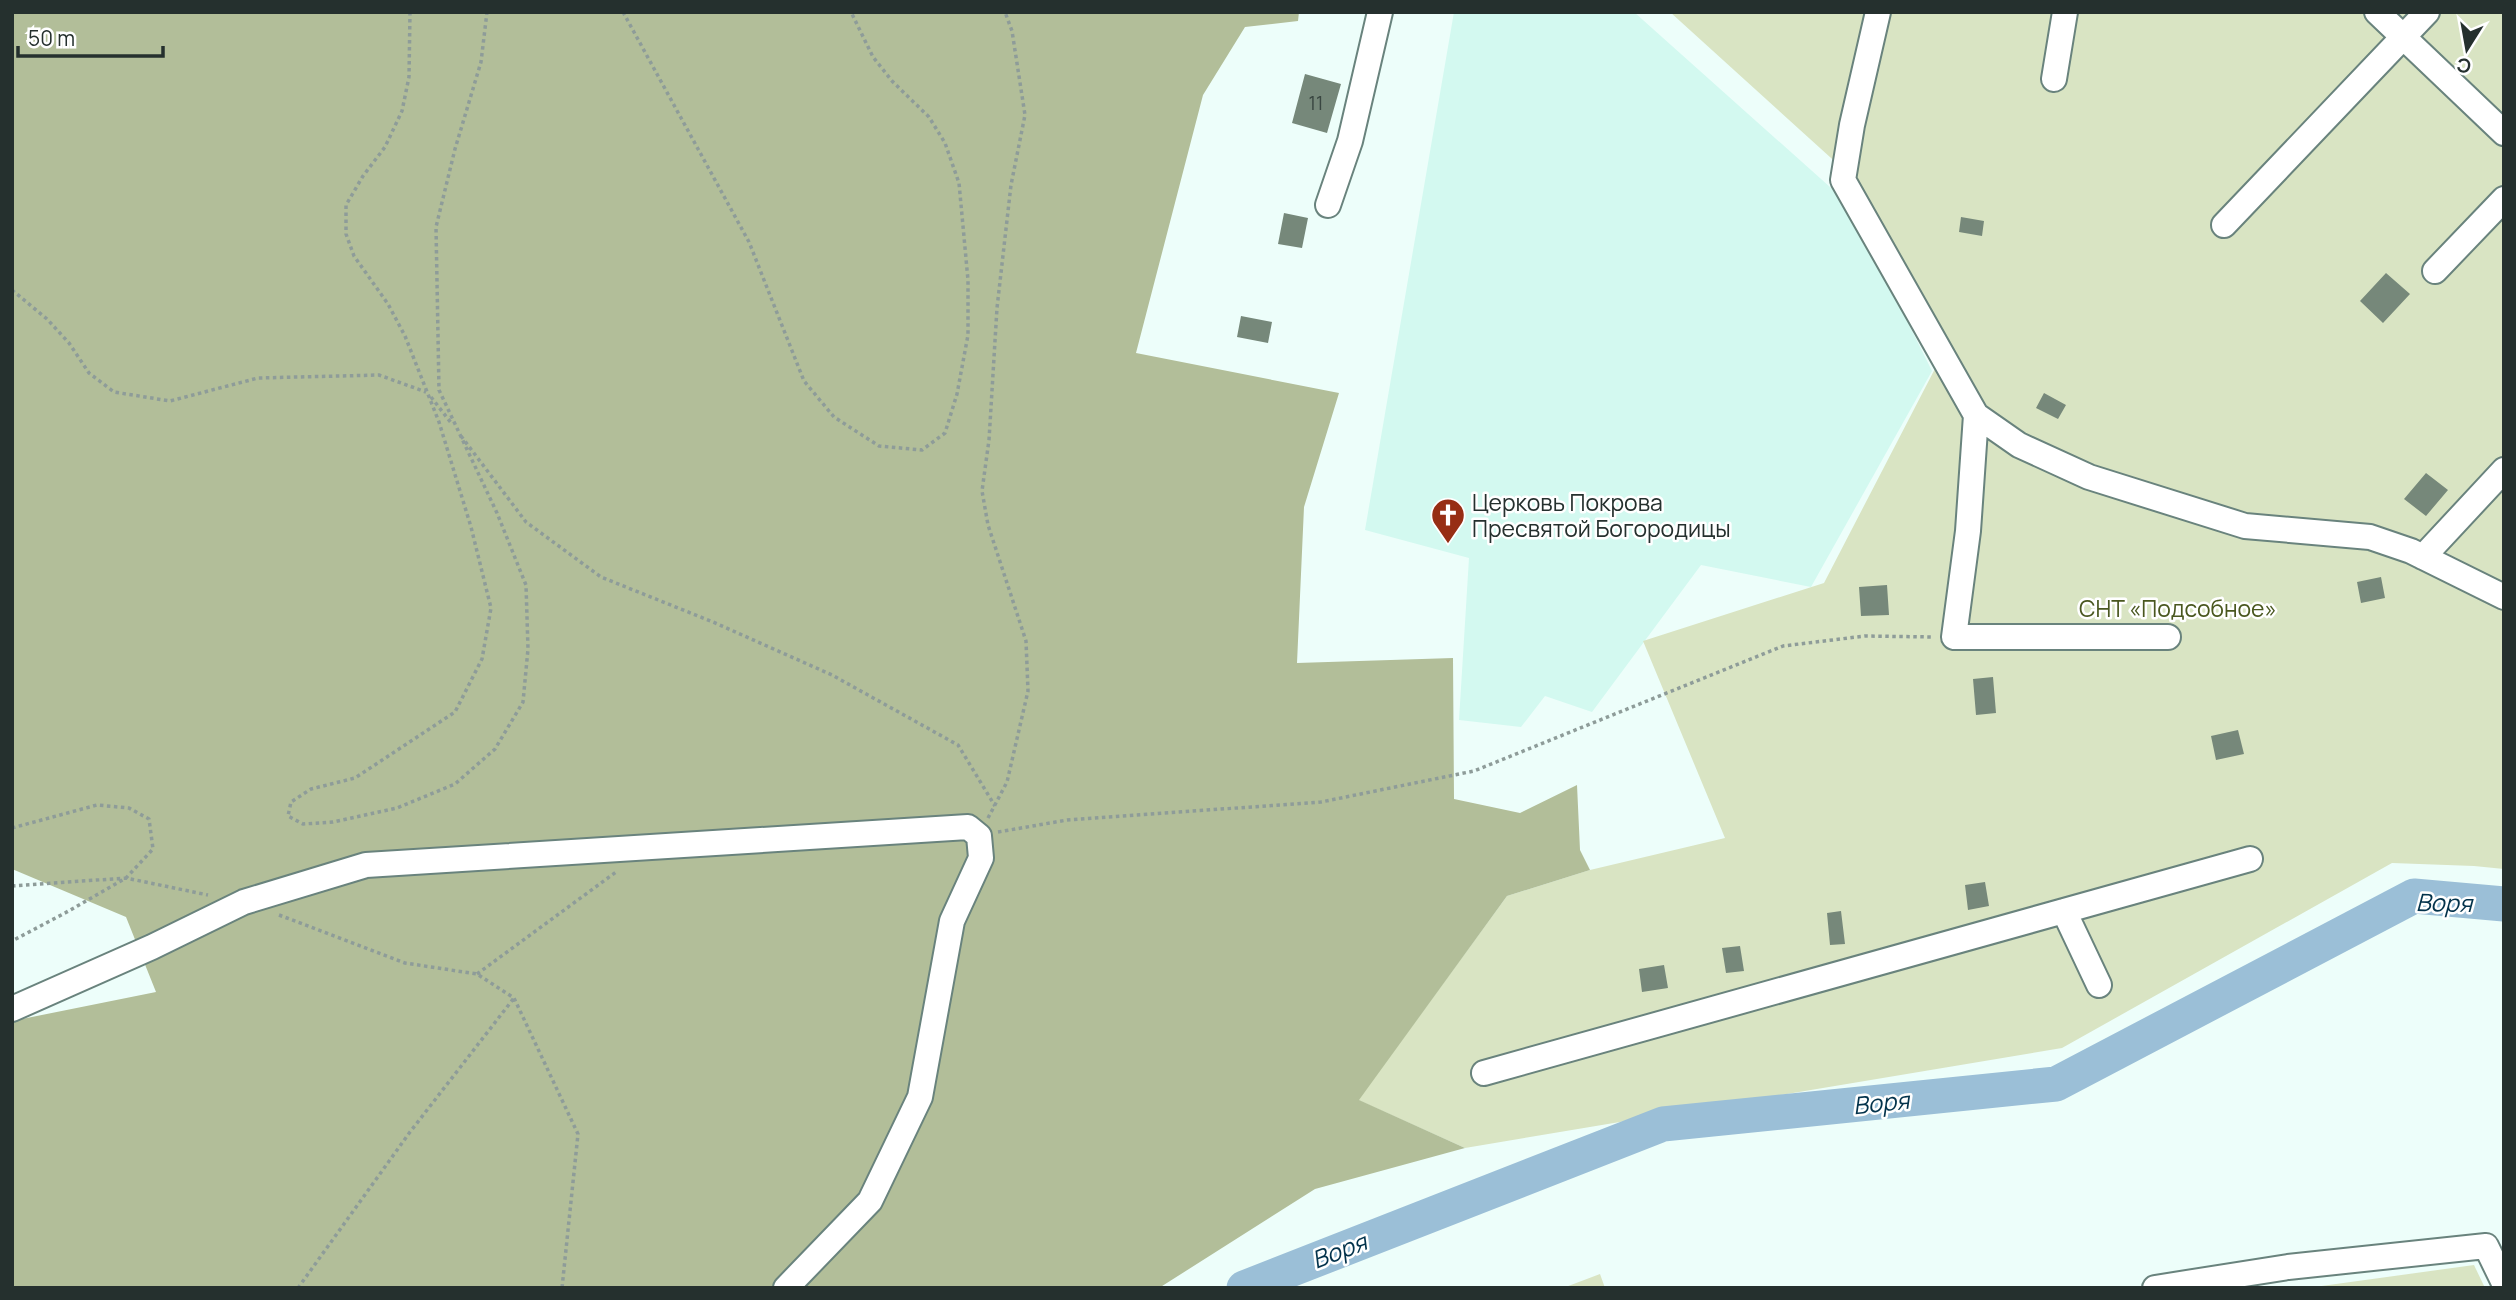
<svg xmlns="http://www.w3.org/2000/svg" width="2516" height="1300" font-family="Manrope,sans-serif">
  <rect width="100%" height="100%" fill="#edfefa"/>
  <!-- built -->
  <path fill="#d3f9f0" d="M1454 12H1634L1849 204 1932 371 1811 587 1701 565 1592 712 1545 696 1521 727 1459 720 1469 558 1365 530Z"/>
  <!-- green -->
  <path fill="#d9e4c3" d="M1670 12H2504V869L2474 866 2392 863 2062 1048 1465 1148 1358 1100 1507 896 1590 870 1725 838 1643 641 1824 583 1939 361 1852 177Z
    M2474 1265 2485 1288H2307Z
    M1600 1274 1605 1288H1563Z"/>
  <!-- forest -->
  <path fill="#b2be99" d="M12 12H1299L1298 21 1245 27 1203 95 1136 353 1339 393 1304 507 1297 663 1453 658 1454 799 1520 813 1577 785 1580 850 1590 870 1507 896 1359 1100 1465 1148 1315 1189 1159 1288H12V1021L156 992 126 917 12 869Z"/>
  <g fill="none" stroke-linecap="round" stroke-linejoin="round">
    <!-- river -->
    <path stroke="#9bbfd7" stroke-width="35" d="M1244 1288 1663 1124 2056 1084 2414 896 2504 904"/>
  </g>
  <!-- building -->
  <path fill="#76887a" d="M1305 74 1341 84 1327 133 1292 123Z
    M1284 213 1308 218 1302 248 1278 244Z
    M1961 217 1984 221 1982 236 1959 232Z
    M2386 273 2410 294 2383 323 2360 301Z
    M1241 316 1272 322 1268 343 1237 337Z
    M2044 393 2066 405 2058 419 2036 408Z
    M2426 473 2448 490 2426 516 2404 499Z
    M2381 577 2385 598 2361 603 2357 582Z
    M1887 585 1889 615 1861 616 1859 587Z
    M1993 677 1996 713 1976 715 1973 679Z
    M2238 730 2244 754 2216 760 2211 736Z
    M1985 882 1989 906 1968 910 1965 885Z
    M1841 911 1845 944 1830 945 1827 913Z
    M1740 946 1744 971 1726 973 1722 948Z
    M1664 965 1668 988 1642 992 1639 969Z"/>
  <g fill="none" stroke-linecap="round" stroke-linejoin="round">
    <!-- minor casing -->
    <g stroke="#69837d" stroke-width="28">
      <path id="minor" d="M1878 12 1852 125 1843 180 1976 415 2019 445 2089 477 2245 526 2370 537 2411 551 2504 597
        M2377 12 2504 133
        M2054 79 2065 12
        M1328 205 1350 141 1380 12
        M2224 225 2427 12
        M2435 271 2504 199
        M1976 415 1968 531 1954 637H2168
        M2423 557 2504 470
        M2064 911 2099 985
        M12 1009 152 947 244 902 366 865 968 827 979 836 981 858 952 921 920 1097 870 1201 786 1288
        M1484 1073 2250 859
        M2155 1288 2288 1267 2486 1246 2504 1283"/>
    </g>
    <!-- path -->
    <path stroke="#8e9c99" stroke-width="3.5" stroke-dasharray="3.5 3.5" stroke-linecap="butt" d="M410 12 409 77 402 111 385 147 363 176 346 205V234L354 256 388 304 405 336 439 422 471 527 491 608 482 659 455 712 355 778 311 789 291 802 288 816 303 824 333 822 397 808 455 784 495 749 523 702 528 649 526 585 497 513 439 390 436 227 455 149 481 62 487 12
      M623 12 749 242 804 381 834 417 879 446 922 450 945 433 957 394 968 335V280L959 183 945 143 929 117 892 81 873 57 851 12
      M12 290 47 319 69 343 89 373 114 392 170 401 258 378 379 375 426 392
      M431 397 452 424
      M461 436 526 522 601 577 713 622 832 675 958 745 995 806
      M988 818 1007 782 1028 691 1026 641 988 525 982 491 989 440 997 308 1011 185 1025 115 1012 31 1005 12
      M12 828 97 805 129 808 149 819 153 849 126 878 65 913 12 941
      M998 832 1067 820 1321 802 1474 771 1783 646 1865 636 1934 637
      M12 886 126 878 208 895
      M279 915 405 963 477 974 514 998 578 1134 562 1288
      M477 974 616 872
      M298 1288 410 1132 514 998"/>
    <!-- minor -->
    <use href="#minor" stroke="#fff" stroke-width="24"/>
  </g>
  <!-- icons -->
  <defs>
    <g id="church-pin" transform="scale(1.75)"><path d="M0 17L-7.5 6A9.5 9.5 0 1 1 7.5 6Z" fill="#972e14" stroke="#fff"/><path d="M-1.2-6h2.4v3.5h3.3v2.4h-3.3V6h-2.4V-.1h-3.3v-2.4h3.3Z" fill="#fff"/></g>
  </defs>
  <g fill-rule="evenodd">
    <use href="#church-pin" x="1448" y="515"/>
  </g>
  <g text-anchor="middle" dominant-baseline="central" stroke-width="5" stroke-linejoin="round" paint-order="stroke">
    <!-- number labels -->
    <g font-size="19" fill="#394641">
      <text x="1316" y="103">11</text>
    </g>
    <!-- poi labels -->
    <g font-size="23" fill="#25302e" stroke="#fff" text-anchor="start">
      <text x="1472" y="502">Церковь Покрова<tspan x="1472" dy="26">Пресвятой Богородицы</tspan></text>
    </g>
    <!-- park labels -->
    <g font-size="23" fill="#49571f" stroke="#fff">
      <text x="2178" y="608">СНТ «Подсобное»</text>
    </g>
    <!-- water labels -->
    <g font-size="24" font-style="italic" fill="#02324b" stroke="#fff">
      <text transform="translate(2444 902) rotate(1)">Воря</text>
      <text transform="translate(1881 1102) rotate(-6)">Воря</text>
      <text transform="translate(1339 1250) rotate(-21)">Воря</text>
    </g>
  </g>
  <!-- border -->
  <rect width="2516" height="1300" fill="none" stroke="#25302e" stroke-width="28"/>
  <!-- north arrow -->
  <g transform="translate(2467 49) rotate(191)" stroke="#ffffff" stroke-width="5" paint-order="stroke">
  <path d="M0-5L12 26L0 18L-12 26Z" fill="#25302e"/>
  <text y="-10" font-size="19" font-weight="bold" text-anchor="middle" fill="#25302e">С</text>
  </g>
  <!-- scale -->
  <path d="M18 46v10h145v-10" fill="none" stroke="#25302e" stroke-width="3.5"/>
  <text x="28" y="46" font-size="21" fill="#25302e" stroke="#ffffff" stroke-width="5" paint-order="stroke">50 m</text>
</svg>
